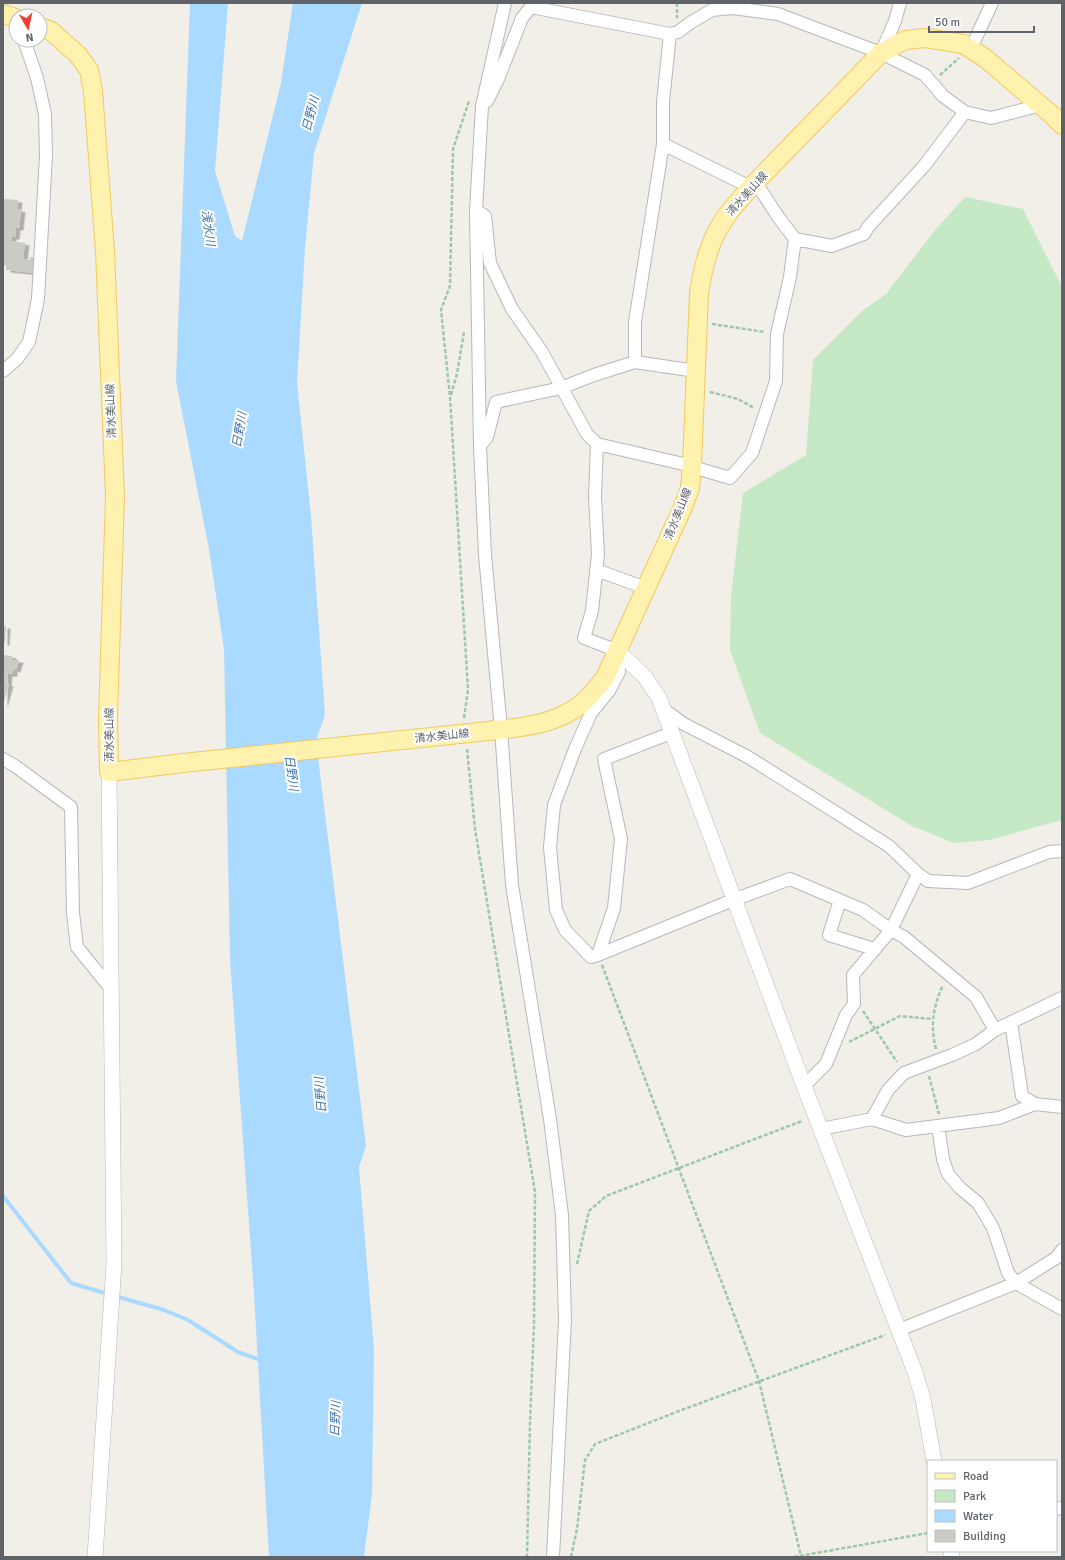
<svg xmlns="http://www.w3.org/2000/svg" width="1065" height="1560" font-family="Signika,'Noto Sans JP',sans-serif">
  <defs>
    <filter id="shadow"><feDropShadow dx="4.5" dy="2.5" stdDeviation="0" flood-color="#0004"/></filter>
  </defs>
  <rect width="100%" height="100%" fill="#f1efe8"/>
  <!-- green -->
  <path fill="#c5e8c5" d="M965 197 1023 209 1062 287V820L989 840 954 843 912 826 760 733 730 650 731 596 743 493 806 455 813 360 862 311 886 294 935 230Z"/>
  <!-- water -->
  <path fill="#aadaff" d="M190 3H228L215 171 235 236 242 241 281 83 293 3H362L314 153 305 248 297 382 311 516 325 715 316 741 366 1146 359 1167 374 1349 372 1494 364 1557H269L254 1293 230 960 224 649 209 549 176 381Z"/>
  <g fill="none" stroke-linecap="round" stroke-linejoin="round">
    <!-- stream -->
    <path stroke="#aadaff" stroke-width="4" d="M3 1196 71 1283 108 1294
      M115 1296 164 1310 188 1320 238 1352 263 1361"/>
  </g>
  <!-- building -->
  <path fill="#cccac5" filter="url(#shadow)" d="M3 199 18 200 17 209 21 210 19 228H16L15 237H12V241L25 243 23 259 30 260V257L37 258 35 273 6 270V265H3Z
    M3 626H6L5 643H3Z
    M3 655 12 656V660H19L16 670 13 669V674H8L7 683 9 684 3 705Z"/>
  <g fill="none" stroke-linecap="round" stroke-linejoin="round">
    <!-- minor casing -->
    <g stroke="#b5b8bc" stroke-width="14">
      <path id="minor" d="M505 3 482 106 476 210 480 446 485 555 501 729 512 885 550 1119 562 1215 565 1319 553 1557
        M670 34 663 102V144L742 183 749 189
        M970 49 973 44 992 3
        M881 53 895 21 900 3
        M487 101 498 79 522 18 531 7 670 34 678 32 690 23 712 10 733 8 778 14 881 53 925 75 943 96 965 112 991 118 1041 105
        M756 183 779 218 795 239 832 246 864 234 868 227 924 166 965 112
        M476 210 485 216 490 263 512 309 542 352 587 434 597 444 692 466
        M635 362 696 371
        M3 371 17 359 29 342 38 299 46 155 45 114 37 78 24 40
        M597 444 595 497 598 554 592 611 584 638 618 651 619 672 609 691 591 713 575 749 554 805 550 847 556 910 565 930 591 957 598 955
        M480 446 487 437 496 402 561 388 594 375 635 362V322L663 144
        M696 468 730 478 752 453 776 381 777 334 790 277 795 239
        M596 570 646 588
        M662 708 684 724 748 757 889 846 918 874 928 881 968 883 1049 852 1062 851
        M671 733 604 759 621 839 614 908 598 955 733 900 790 879 863 910 891 930 918 874
        M3 759 15 766 71 807 73 913 77 947 112 990
        M840 900 829 935 874 949
        M1011 1022 1022 1096 1035 1104 1062 1107
        M804 1086 826 1064 846 1015 854 1004 853 975 891 930 904 937 976 997 995 1030 1062 998
        M872 1119 888 1090 904 1073 952 1055 976 1044 995 1030
        M938 1126 943 1159 948 1174 960 1188 978 1203 993 1228 1008 1273 1016 1283 1062 1309
        M821 1129 872 1119 906 1130 999 1118 1035 1104
        M899 1330 1016 1283 1056 1258 1062 1250
        M1056 1509 1062 1508"/>
    </g>
    <!-- tertiary casing -->
    <g stroke="#b5b8bc" stroke-width="16">
      <path id="tertiary" d="M618 651 645 677 659 698 804 1086 915 1372 923 1399 934 1461
        M951 1551 952 1557
        M95 1557 114 1263 109 772"/>
    </g>
    <!-- primary casing -->
    <g stroke="#f2c960" stroke-width="20">
      <path id="primary" d="M3 14 16 18
        M40 27 51 31 78 55 89 70 93 91 105 251 115 496 108 718 109 772 183 763
        M488 731C523 727 562 725 589 697 594 691 599 685 605 678L683 507 690 488 692 466 699 293C703 269 708 244 722 223 729 210 740 200 749 189L881 53 905 40 925 38 963 44 985 58 1052 115 1062 125"/>
    </g>
    <!-- path -->
    <path stroke="#9cc7a9" stroke-width="2.5" stroke-dasharray="4 2" stroke-linecap="butt" d="M677 3V18
      M940 75 959 58
      M712 324 765 332
      M710 392 738 399 754 408
      M451 395 457 374 464 332
      M464 718 468 690 450 397 441 310 450 286 453 149 469 101
      M467 749 475 829 535 1192 534 1324 530 1422 527 1557
      M602 965 759 1381 801 1556
      M863 1011 897 1062
      M849 1042 900 1016 932 1019
      M936 1049C930 1026 933 1007 943 985
      M929 1076 939 1114
      M577 1264 589 1211 606 1196 802 1121
      M571 1557 577 1529 585 1460 595 1444 679 1411 885 1335
      M794 1557 928 1533"/>
    <!-- minor -->
    <use href="#minor" stroke="#fff" stroke-width="12"/>
    <!-- tertiary -->
    <use href="#tertiary" stroke="#fff" stroke-width="15"/>
    <!-- primary -->
    <use href="#primary" stroke="#fff2af" stroke-width="18"/>
    <!-- primary-bridge casing -->
    <g stroke="#f2c960" stroke-width="20" stroke-linecap="butt">
      <path id="primary-bridge" d="M183 763 488 731"/>
    </g>
    <!-- primary-bridge -->
    <use href="#primary-bridge" stroke="#fff2af" stroke-width="18"/>
  </g>
  <g text-anchor="middle" dominant-baseline="central" stroke-width="4" stroke-linejoin="round" paint-order="stroke">
    <!-- street labels -->
    <g font-size="11" fill="#5f6368" stroke="#fff">
      <text transform="translate(747 194) rotate(-48)">清水美山線</text>
      <text transform="translate(111 411) rotate(-92)">清水美山線</text>
      <text transform="translate(678 514) rotate(-68)">清水美山線</text>
      <text transform="translate(109 735) rotate(-90)">清水美山線</text>
      <text transform="translate(442 736) rotate(-6)">清水美山線</text>
    </g>
    <!-- water labels -->
    <g font-size="12" font-style="italic" fill="#4174aa" stroke="#fff">
      <text transform="translate(311 114) rotate(-76)">日野川</text>
      <text transform="translate(208 228) rotate(83)">浅水川</text>
      <text transform="translate(240 430) rotate(-80)">日野川</text>
      <text transform="translate(291 773) rotate(82)">日野川</text>
      <text transform="translate(321 1095) rotate(-95)">日野川</text>
      <text transform="translate(336 1419) rotate(-88)">日野川</text>
    </g>
  </g>
  <!-- border -->
  <rect width="1065" height="1560" fill="none" stroke="#5f6368" stroke-width="8"/>
  <!-- legend -->
  <rect x="927" y="1460" width="130" height="92" fill="#ffffff" stroke="#bfc1c3"/>
  <rect x="935" y="1473" width="20" height="6" fill="#fff2af" stroke="#bfc1c3"/>
  <text x="963" y="1480" font-size="12" fill="#5f6368">Road</text>
  <rect x="935" y="1490" width="20" height="12" fill="#c5e8c5" stroke="#bfc1c3"/>
  <text x="963" y="1500" font-size="12" fill="#5f6368">Park</text>
  <rect x="935" y="1510" width="20" height="12" fill="#aadaff" stroke="#bfc1c3"/>
  <text x="963" y="1520" font-size="12" fill="#5f6368">Water</text>
  <rect x="935" y="1530" width="20" height="12" fill="#cccac5" stroke="#bfc1c3"/>
  <text x="963" y="1540" font-size="12" fill="#5f6368">Building</text>
  <!-- north arrow -->
  <g transform="translate(28 28) rotate(171)"><circle r="19" fill="#ffffff" stroke="#bfc1c3"/>
  <path d="M0-3L7 15L0 10L-7 15Z" fill="#ea4335"/>
  <text y="-6" font-size="11" font-weight="bold" text-anchor="middle" fill="#5f6368">N</text>
  </g>
  <!-- scale -->
  <path d="M929 26v6h105v-6" fill="none" stroke="#5f6368" stroke-width="2"/>
  <text x="935" y="26" font-size="12" fill="#5f6368" stroke="#ffffff" stroke-width="3" paint-order="stroke">50 m</text>
</svg>
